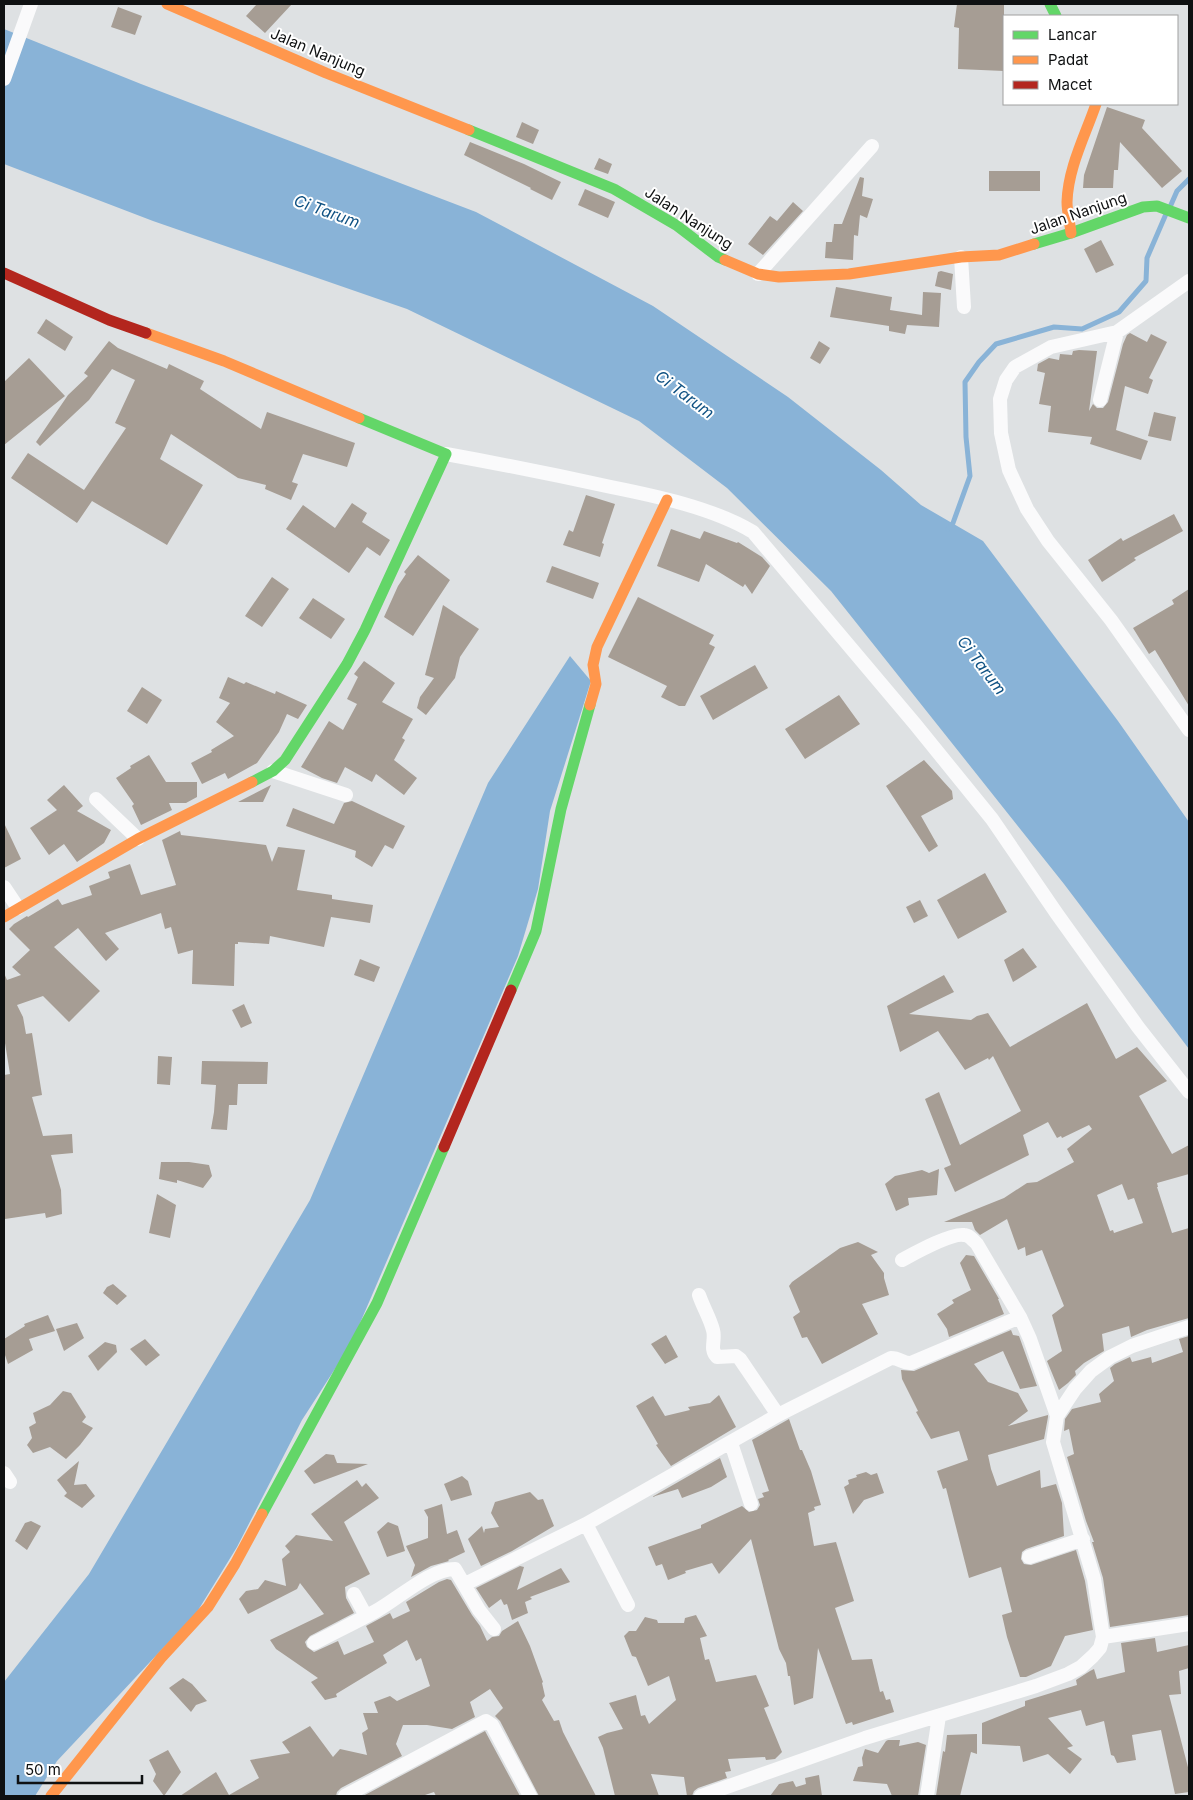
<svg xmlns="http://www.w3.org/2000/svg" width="1193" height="1800" font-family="Inter,sans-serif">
  <rect width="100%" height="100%" fill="#dee1e3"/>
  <!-- water -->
  <path fill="#89b3d7" d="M4 29 141 84 476 212 653 306 788 397 881 470 921 505 983 541 1118 721 1189 822V1049L1064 884 831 591 727 488 639 421 407 309 153 221 4 164Z
    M570 656 591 681 550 811 538 889 518 956 351 1344 302 1420 237 1547 197 1612 57 1761 35 1796H4V1682L89 1574 310 1200 488 783Z"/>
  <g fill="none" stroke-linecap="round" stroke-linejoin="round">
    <!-- stream -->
    <path stroke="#89b3d7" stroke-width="5" d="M1170 207 1177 191 1189 179
      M948 529 953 523 970 476 966 437 965 382 979 362 996 344 1054 327 1082 329 1119 312 1146 281 1147 258 1166 214"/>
  </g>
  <!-- building -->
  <path fill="#a69d94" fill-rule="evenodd" d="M257 4H292L265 33 246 16Z
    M957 4H1004V71L958 69 959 28 954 27Z
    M118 7 142 16 135 35 111 27Z
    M1107 107 1145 120 1142 128 1182 171 1162 188 1120 142 1118 170H1114L1113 188H1083L1084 175Z
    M522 122 539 130 533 144 516 137Z
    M470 142 524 164 561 182 552 200 530 189 531 188 464 155Z
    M599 158 612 164 608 174 594 169Z
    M989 171H1040V191H989Z
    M860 177 864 178 862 196 873 199 867 218 860 215 858 236 854 235 853 260 825 258 826 242H832L834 224H842Z
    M585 189 615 202 608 218 578 205Z
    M793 202 803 211 763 255 748 244 770 216 777 221Z
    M1101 240 1114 265 1096 273 1084 249Z
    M941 271 953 274 951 290 935 286 938 272Z
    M836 287 892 297 890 310 922 315 923 292 941 293 939 327 907 325 905 334 889 331V326L830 317Z
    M46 319 73 337 65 351 37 333Z
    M1130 333 1147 342 1151 334 1167 342 1149 378 1153 380 1148 394 1125 386 1116 430 1148 441 1141 460 1090 444 1092 437 1048 432 1051 406 1039 404 1045 373 1037 371 1038 364 1049 358 1059 360 1060 354 1072 355 1073 351 1079 350 1097 351 1089 411 1093 404 1097 408H1103L1108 402 1123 344 1127 335Z
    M109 341 118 348 167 369 169 364 204 381 200 389 261 429 267 412 355 443 347 467 303 454 292 482 298 484 291 500 265 489 266 485 238 478 171 434 160 459 203 485 167 545 92 501 77 523 11 478 28 453 84 490 126 428 115 423 135 380 112 369 89 400 40 446 36 442 68 395 88 376 84 373Z
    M819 341 830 348 820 364 810 358Z
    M29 358 65 396 4 445V382Z
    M1154 412 1176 417 1171 441 1148 436Z
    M586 495 615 504 602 543 604 544 600 557 563 545 569 530 573 532Z
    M352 503 367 513 362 522 390 540 380 556 367 547 349 573 286 529 303 505 335 528Z
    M1174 514 1183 531 1134 558 1136 560 1102 582 1088 560 1121 538 1123 541Z
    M671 529 700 539 704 531 737 543 738 542 762 557 770 566 752 594 745 584 743 587 706 564 699 582 657 566Z
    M418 555 450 580 413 636 384 617 398 586 406 574 404 572Z
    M552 566 599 583 593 599 546 582Z
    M272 577 289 589 262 627 245 616Z
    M1189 589V706L1155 650 1149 654 1133 628 1174 604 1172 600Z
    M638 597 714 635 709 644 715 647 685 706H679L661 697 667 686 608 657Z
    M313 598 345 619 331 639 299 618Z
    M443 605 479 629 460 657 455 678 426 715 417 708 420 697 434 678 425 675Z
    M364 661 395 683 382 702 413 719 402 738 405 740 394 760 417 778 404 795 376 774 372 782 345 767 337 783 322 778 301 767 329 721 343 730 357 704 347 699 358 677 354 674Z
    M755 665 768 688 713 720 700 696Z
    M228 677 244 684 246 682 275 694 276 691 307 705 298 719 287 714 279 732 257 763 228 779 225 773 202 784 191 763 212 752 211 750 234 736 216 722 230 703 219 698Z
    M142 687 162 700 147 724 127 711Z
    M839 695 860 724 805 759 785 729Z
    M149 755 166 782H197V797L186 803H169L172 810 141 825 132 806 134 804 116 778 131 768 130 766Z
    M924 760 952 791 953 799 921 816 938 846 929 852 886 786Z
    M64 785 83 806 77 811 111 830 104 843 77 862 64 844 49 855 30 828 57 810 47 800Z
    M271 785 263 802H238L269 786Z
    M352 801 405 826 393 849 385 845 372 867 355 857 356 851 286 826 293 808 334 824 344 803Z
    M4 823 21 859 4 868Z
    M180 831 181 835 266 845 272 862 278 847 305 850 297 890 332 895V899L373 905 370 923 331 917 324 947 270 936 269 944 238 942V944H235L234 986 192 984 193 950 178 954 171 927 165 929 161 913 105 933 119 949 106 961 78 928 54 947 100 991 69 1022 43 996 17 1005 23 1017 26 1034 32 1033 42 1095 32 1097 43 1136 72 1134 73 1153 51 1155 61 1190 62 1214 46 1218 45 1213 5 1219 4 1212V1075L10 1074 4 1037V973L7 980 21 975 12 967 30 950 9 929 14 924 27 916 28 917 58 899 62 905 92 895 89 886 110 878 108 872 130 864 141 895 176 885 162 840Z
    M985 873 1007 912 958 939 937 900Z
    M920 900 928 916 914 923 906 907Z
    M1023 948 1037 967 1013 982 1004 960Z
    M360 959 380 967 374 982 354 975Z
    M944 975 954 992 909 1014 971 1020 977 1016 988 1013 1010 1047 1087 1003 1116 1059 1137 1047 1167 1081 1139 1096 1172 1154 1189 1145V1174L1157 1183 1158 1187H1157L1172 1233 1189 1228V1318L1147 1330 1131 1337 1129 1326 1102 1334 1104 1351 1084 1363 1075 1371 1076 1375 1068 1383 1059 1390 1047 1361 1062 1351 1052 1315 1064 1306 1042 1250 1026 1256 1025 1247 1018 1250 1007 1219 980 1235 975 1230 972 1222H944L1004 1198 1027 1183 1037 1182 1074 1162 1067 1149 1092 1129 1089 1125 1062 1138 1061 1136 1057 1138 1048 1122 1023 1135 1029 1155 955 1192 944 1168 951 1165 925 1099 939 1092 960 1145 1021 1111 993 1056 989 1060 988 1058 965 1070 938 1031 900 1052 887 1006ZM1122 1184 1128 1200 1134 1198 1143 1223 1114 1233 1113 1230 1110 1231 1097 1195Z
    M244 1004 252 1023 241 1028 232 1010Z
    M158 1056 172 1057 170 1085 157 1084Z
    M202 1061 268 1062 267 1084H238L237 1105H229L227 1130 211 1129 214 1112 216 1085 201 1084Z
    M161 1162H189L209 1165 212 1176 203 1188 177 1180V1183L159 1179Z
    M939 1169 937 1195 908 1198 909 1205 896 1211 885 1184 895 1176 922 1170 929 1173Z
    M157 1194 176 1205 170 1238 149 1233Z
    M858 1242 878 1252 871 1255 884 1273V1278L889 1295 862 1304 878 1334 822 1364 807 1337 802 1338 793 1317 800 1312 789 1286 792 1282 840 1248Z
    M966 1255 974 1256 999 1299H998L1004 1314 949 1337 947 1329 937 1314 954 1303 952 1300 971 1290 960 1263Z
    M113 1284 127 1296 117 1305 103 1293 107 1287Z
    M48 1315 55 1331 29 1339 33 1350 8 1364 4 1352V1339L25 1326 24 1324Z
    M77 1323 84 1338 64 1351 56 1329Z
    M1011 1330 1013 1335 1019 1336 1037 1386 1020 1389 1003 1351 974 1364 988 1382 1018 1393 1028 1411 1008 1426 1048 1415V1417L1044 1439 988 1455 991 1469 997 1486 1040 1470 1041 1488 1056 1484 1062 1503 1064 1536 1026 1549 1022 1552 1021 1559 1024 1564 1031 1565 1076 1550 1085 1581 1093 1630 1065 1636 1051 1666 1026 1677H1020L1007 1637 1002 1615 1012 1612 1001 1567 969 1578 946 1488 943 1489 937 1471 968 1460 959 1431 931 1439 916 1412 918 1411 902 1379 901 1370 914 1371Z
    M666 1335 678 1357 665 1364 651 1344Z
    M1189 1336V1615L1110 1627 1103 1578 1092 1542H1094L1086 1521 1067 1457 1074 1454 1069 1429 1064 1431 1065 1419 1072 1409 1101 1402 1099 1394 1114 1381 1110 1368 1115 1364 1130 1357 1132 1362 1151 1357 1152 1363 1183 1352 1179 1339Z
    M145 1339 160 1355 146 1366 130 1349Z
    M105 1342 116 1345 117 1352 98 1371 88 1356Z
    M63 1391 71 1393 86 1417 82 1422 93 1428 80 1445 66 1459 50 1447 33 1453 27 1445 32 1438 29 1427 36 1423 33 1413 50 1405Z
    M719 1395 736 1427 671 1466 656 1445 658 1444 636 1406 653 1396 665 1416 690 1410 688 1407 710 1403Z
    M789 1419 800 1450H802L811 1471 821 1505 814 1507 815 1510 808 1513 814 1546 836 1542 854 1601 835 1608 852 1660 872 1659 880 1692 883 1691 886 1700 890 1699 894 1712 853 1725 852 1722 846 1724 818 1648 813 1698 794 1705 790 1676H788L786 1663 779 1649 751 1539 719 1574 712 1563 685 1571 686 1573 668 1580 662 1564 656 1566 648 1547 701 1528V1525L742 1506 749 1512 757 1510 760 1505 758 1499 764 1497 762 1493 769 1491 752 1440Z
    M326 1454 334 1455 337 1463 368 1464 314 1484 304 1471Z
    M720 1458 727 1477 711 1487 682 1498 678 1489 652 1497Z
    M79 1461 74 1485 86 1484 95 1496 82 1508 64 1496 67 1493 57 1480Z
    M866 1472 871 1475 877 1473 884 1493 864 1500 853 1514 844 1487 849 1484 848 1480 857 1477 856 1475Z
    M462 1476 468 1481 472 1495 451 1501 444 1484Z
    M357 1480 362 1487 366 1483 379 1498 344 1522 370 1574 345 1587 346 1598 354 1613 310 1636 305 1642 307 1647 314 1652 338 1641 344 1655 374 1642 366 1626 390 1613 393 1619 410 1611 406 1602 439 1582 447 1579 451 1580 472 1615 480 1626 487 1641 492 1637 499 1636 502 1631 518 1621 530 1646 543 1682 542 1683 545 1696 542 1700 554 1721 559 1720 563 1732 596 1796H539L500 1721 495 1716 503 1708 490 1689 470 1702 475 1717 452 1729 427 1725H403L396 1744 402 1756 341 1788 337 1792 336 1796H180L216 1772 229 1795 259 1778 250 1760 290 1753 282 1742 310 1726 333 1757 340 1749 367 1755 362 1733 368 1729 363 1713H378L374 1702 390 1696 397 1701 430 1686 421 1658 416 1661 407 1640 383 1655 387 1663 336 1694 337 1697 325 1700 311 1682 318 1678 276 1649 270 1640 324 1614 300 1583 297 1589 248 1614 239 1599 246 1591 258 1589 265 1580 286 1586 282 1559 290 1552 285 1546 296 1535 333 1541 311 1514Z
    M530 1492 538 1500 543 1499 554 1526 512 1551 481 1566 468 1539 482 1526 484 1533 485 1529 499 1527 491 1513 495 1502Z
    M442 1504 447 1534 457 1530 465 1552 448 1560 449 1561 431 1566 411 1577 415 1565 406 1546 428 1538V1517L424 1510Z
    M31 1521 41 1526 27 1550 15 1541 25 1523Z
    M388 1522 398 1526 405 1551 387 1557 377 1532Z
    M520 1566 524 1567 517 1590 561 1568 570 1582 530 1597 532 1599 525 1602 528 1613 512 1620 507 1604 504 1605 501 1599 489 1608 476 1588Z
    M696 1615 707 1636 700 1638 705 1660 709 1659 716 1682 756 1675 769 1706 764 1708 782 1752 775 1759 766 1760 765 1757 728 1759 731 1771 725 1772 727 1778 698 1788 694 1791 692 1796H687L684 1777 651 1774 659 1796H615L603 1748 598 1737 607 1733 623 1729 609 1703 636 1695 641 1716 645 1715 649 1724 676 1700 669 1676 648 1686 636 1657 632 1656 624 1636 629 1631H636L645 1617 657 1620 658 1623H684L685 1618Z
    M1155 1638 1157 1652 1189 1645V1668L1179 1671 1181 1694 1169 1695 1189 1771V1792L1175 1794 1161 1730 1132 1735 1136 1760 1117 1763 1114 1756 1111 1755 1104 1721 1086 1726 1081 1710 1048 1718 1073 1746 1067 1748 1082 1759 1070 1774 1048 1754 1023 1762 1020 1746 982 1744V1723L1025 1706V1701L1077 1685 1076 1680 1090 1671 1094 1669 1097 1679 1125 1672 1121 1643Z
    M183 1678 192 1684 207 1701 196 1705 191 1712 169 1688Z
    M485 1731 520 1796H436L434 1792 422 1796H363Z
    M977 1734V1754L971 1752 960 1796H936L943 1751 945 1752 947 1735Z
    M888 1740H900L899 1746 918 1742 926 1745 918 1796H892L887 1784 853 1781 858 1767 863 1766 862 1758 865 1749 878 1753 886 1741Z
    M168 1750 181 1772 164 1796 153 1781 156 1774 149 1760Z
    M819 1775 822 1796H770L779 1784 793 1781 796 1787 806 1784 805 1778Z"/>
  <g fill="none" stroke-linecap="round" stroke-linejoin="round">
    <!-- street -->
    <path stroke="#fafafb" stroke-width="14" d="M4 79 31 4
      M961 257 964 307
      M758 274 872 146
      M1189 281 1117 332 1051 347 1015 367 1006 380 1000 399 1001 433 1009 470 1027 509 1048 541 1111 620 1189 730
      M1100 400 1117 332
      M446 454C501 464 556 475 611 487 656 496 713 508 753 532L915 724 992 819 1057 914 1138 1027 1189 1092
      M273 771 346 795
      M96 799 138 839
      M4 887 18 908
      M902 1260C915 1253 951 1233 964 1235 969 1235 973 1240 977 1244L1020 1317
      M699 1295C703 1307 710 1318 713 1330 716 1340 709 1349 717 1357L736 1356 740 1359 778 1415
      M731 1443 751 1504
      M4 1473 10 1482
      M586 1524 628 1605
      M1029 1557 1083 1539
      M465 1584 586 1524 778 1415 891 1358C900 1358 904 1364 911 1363L1020 1317 1030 1339 1057 1416
      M354 1594 366 1616
      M1103 1637 1189 1624
      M314 1643C335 1632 356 1622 376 1611 398 1599 430 1569 455 1569L479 1610 494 1629
      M345 1796 486 1721 492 1725 530 1796
      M701 1796 865 1738 1036 1686 1068 1674 1081 1667 1093 1656 1100 1648 1103 1637 1094 1579 1053 1442 1057 1416 1075 1389 1091 1371 1110 1357 1132 1346 1189 1327
      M927 1796 939 1716"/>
    <!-- fast -->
    <path stroke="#63d668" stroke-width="11" d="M1050 4 1056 16
      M469 130 614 189 676 225 718 257 725 260
      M1034 244 1071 233 1143 207 1157 206 1189 218
      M252 782 273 771 285 760 347 664 365 630 446 454 359 418
      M511 990 536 931 561 809 590 705
      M262 1514 377 1303 444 1147"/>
    <!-- slow -->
    <path stroke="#ff974d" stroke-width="11" d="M167 4 326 73 469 130
      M1071 233C1070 223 1067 212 1067 202 1068 168 1085 136 1096 104
      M725 260 758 274 779 277 849 274 961 257 999 255 1034 244
      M146 333 224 361 359 418
      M590 705 596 684 593 665 597 647 667 500
      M4 917 138 839 252 782
      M51 1796 161 1658 208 1607 235 1564 262 1514"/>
    <!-- jam -->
    <path stroke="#b3261e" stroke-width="11" d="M4 273 109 320 146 333
      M444 1147 511 990"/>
  </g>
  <g text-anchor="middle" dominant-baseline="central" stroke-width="4" stroke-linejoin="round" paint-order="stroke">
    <!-- street labels -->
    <g font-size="15" fill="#0f1112" stroke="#fff">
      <text transform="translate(318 52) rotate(23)">Jalan Nanjung</text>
      <text transform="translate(1078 213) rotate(-19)">Jalan Nanjung</text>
      <text transform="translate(689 218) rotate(33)">Jalan Nanjung</text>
    </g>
    <!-- water labels -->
    <g font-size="16" font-style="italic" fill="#105283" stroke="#fff">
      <text transform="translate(327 211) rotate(20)">Ci Tarum</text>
      <text transform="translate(685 394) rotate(37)">Ci Tarum</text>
      <text transform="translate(982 665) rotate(53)">Ci Tarum</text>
    </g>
  </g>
  <!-- border -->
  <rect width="1193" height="1800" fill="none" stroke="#0f1112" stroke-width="10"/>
  <!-- legend -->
  <rect x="1003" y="15" width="175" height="90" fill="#ffffff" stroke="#9fa0a0"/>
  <rect x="1013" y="31" width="25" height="8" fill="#63d668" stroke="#9fa0a0"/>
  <text x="1048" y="40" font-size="15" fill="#0f1112">Lancar</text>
  <rect x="1013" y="56" width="25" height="8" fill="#ff974d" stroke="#9fa0a0"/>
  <text x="1048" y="65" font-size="15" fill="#0f1112">Padat</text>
  <rect x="1013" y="81" width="25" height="8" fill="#b3261e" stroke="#9fa0a0"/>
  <text x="1048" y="90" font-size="15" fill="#0f1112">Macet</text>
  <!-- scale -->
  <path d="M18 1775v8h124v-8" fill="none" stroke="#0f1112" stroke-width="2.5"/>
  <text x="25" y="1775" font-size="15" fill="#0f1112" stroke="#ffffff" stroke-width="4" paint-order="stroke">50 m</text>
</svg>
